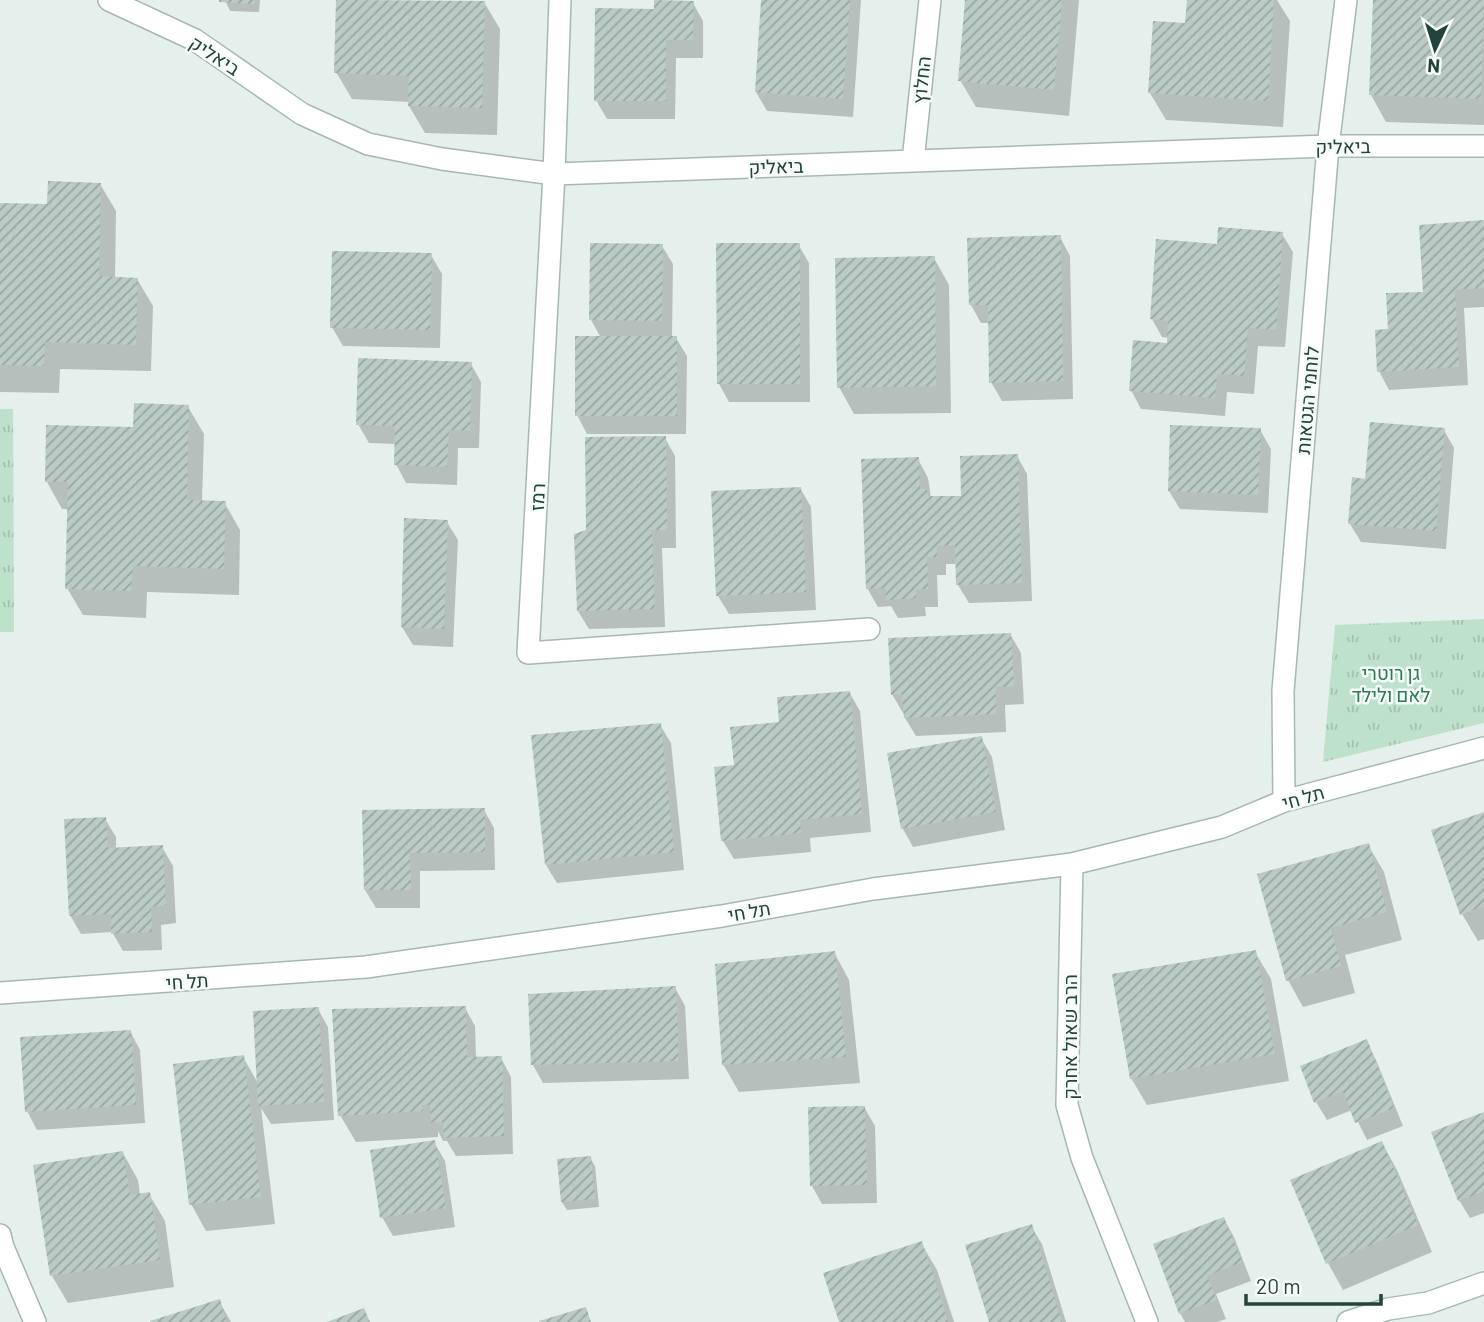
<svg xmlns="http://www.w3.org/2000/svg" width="1484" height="1322" font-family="Barlow,Heebo,sans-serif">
  <defs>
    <pattern id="park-tufts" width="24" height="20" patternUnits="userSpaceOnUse" patternTransform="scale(1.75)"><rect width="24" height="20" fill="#bde1ca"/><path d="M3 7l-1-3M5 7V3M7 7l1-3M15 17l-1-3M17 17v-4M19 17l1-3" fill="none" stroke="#a2c2ae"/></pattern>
    <pattern id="building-hatch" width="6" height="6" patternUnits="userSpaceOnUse" patternTransform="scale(1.75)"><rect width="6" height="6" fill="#bacac5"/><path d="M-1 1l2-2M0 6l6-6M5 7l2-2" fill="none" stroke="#97a6a1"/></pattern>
  </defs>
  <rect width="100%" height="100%" fill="#e5efec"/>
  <!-- park -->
  <path fill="url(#park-tufts)" d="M0 409H13L14 632H0Z
    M1484 619V723L1323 762 1335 625Z"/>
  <!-- shadow -->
  <path fill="#0003" d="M225 0H260L259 12 230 11Z
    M338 0 484 2 500 29 497 135 425 133 409 106 410 102 352 99 336 72Z
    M763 0H861L853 117 767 111 756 92Z
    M967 0H1079L1069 116 976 107 960 80Z
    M1188 0H1277L1290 21 1283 127 1166 120 1150 93 1187 25Z
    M1374 0H1484V125L1386 122 1371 95Z
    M693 3 703 21V58H676L675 119H607L596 100 655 10Z
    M100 184 116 211 115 279H137L153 306 151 371 60 369 59 393 0 392V205L49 206Z
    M1484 222V307L1464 308 1468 385 1389 390 1379 371 1390 331 1425 294Z
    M1282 234 1293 252 1285 347 1258 346 1254 394 1227 392 1225 416 1141 409 1131 390 1168 345 1169 338 1162 337 1152 319 1219 246Z
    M1060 237 1070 256 1073 399 1002 401 991 382 990 323H981L971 305Z
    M718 244H798L809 263 810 402H729L719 384Z
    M662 246 673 264 672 338H676L687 356 686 434H587L577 415 601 338 591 320Z
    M431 255 442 274 440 348 343 346 332 327Z
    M934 258 949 285 951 413 854 414 839 387Z
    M471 364 481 382 479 448H458L457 485 406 483 396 464 397 444 369 443 358 424Z
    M188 407 204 434 202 502H224L240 530 239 595 147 592 146 618 83 615 67 588 69 509H62L47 482 135 429Z
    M1260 430 1271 449 1268 513 1180 509 1169 491Z
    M1444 430 1454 448 1446 549 1361 542 1350 524Z
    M665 438 675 456 676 548H662L665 627 589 629 578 611 588 532Z
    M1017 456 1027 474 1032 601 969 603 958 585 957 564H946V575H937L938 607H925L926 616 898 618 891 606 878 607 867 588 918 459 928 478 931 498 963 497Z
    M800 488 811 507 816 610 729 614 718 596Z
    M447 522 458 540 453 647 413 645 402 627Z
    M1010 634 1021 653 1024 704 1005 705 1006 732 916 736 905 718V713H903L892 694Z
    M849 692 860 711 871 832 810 838 811 852 734 859 723 841 736 766 781 724Z
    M660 725 671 743 684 870 557 883 546 865Z
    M981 738 992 757 1005 830 913 847 903 829Z
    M484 810 494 828 495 870 420 871V908H376L365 890 364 812Z
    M1484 814V939L1478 941 1462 914Z
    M105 819 116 837V850L162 847 173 866 176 923 161 925 162 950 123 951 112 932 81 934 70 915Z
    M1368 845 1384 872 1402 940 1345 955 1355 993 1303 1007 1288 980Z
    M834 952 849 980 860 1083 739 1092 723 1064Z
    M1255 952 1271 979 1289 1081 1147 1105 1131 1078Z
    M675 988 685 1006 689 1079 543 1083 533 1065Z
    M465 1008 475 1026 476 1058H501L511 1077 513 1154 456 1156 447 1141H443L438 1131V1137L356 1142 340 1115Z
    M318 1009 328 1027 334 1120 271 1124 261 1108 275 1224 206 1231 191 1204 243 1057 259 1085Z
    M130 1031 140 1050 145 1123 37 1130 27 1111Z
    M1366 1041 1376 1060 1403 1126 1367 1140 1352 1110 1327 1120 1316 1102Z
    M864 1107 875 1126 877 1203 822 1204 812 1186Z
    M1484 1114V1213L1470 1218 1459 1200Z
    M434 1142 445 1161 455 1227 393 1236 382 1217Z
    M1382 1143 1397 1170 1432 1252 1343 1290 1328 1263Z
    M123 1153 138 1180 140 1195 149 1194 165 1221 174 1287 68 1303 52 1276Z
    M590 1158 595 1166 599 1207 567 1210 562 1202Z
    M1224 1219 1234 1237 1251 1281 1216 1294 1226 1319 1217 1322H1185L1180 1313Z
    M1031 1226 1042 1244 1066 1322H991Z
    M921 1243 937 1270 954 1322H841Z
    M219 1301 231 1322H154Z"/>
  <!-- building -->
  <path fill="url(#building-hatch)" d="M219 0H255V4L219 2Z
    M336 0 485 1 482 108 408 106 409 76 334 73Z
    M654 0 694 1 693 40H666V101H594L595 8 654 9Z
    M761 0H850L843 99 755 92Z
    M965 0H1062L1054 90 958 81Z
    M1187 0H1274L1268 101 1148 93 1153 21 1185 23Z
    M1373 0H1484L1481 99 1369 95Z
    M48 181 101 183 99 276 138 278 136 345 45 342 44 366 0 365V203L47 204Z
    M1484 220V288L1455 290 1459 367 1377 372 1375 330 1388 329 1386 293 1423 292 1419 225Z
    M1218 227 1283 232 1276 330 1248 328 1244 376 1217 374 1215 398 1129 391 1133 340 1167 343 1168 321 1150 319 1156 239 1217 244Z
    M1061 235 1063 381 989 383 988 305H969L967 238Z
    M590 243 663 244 662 321 589 320Z
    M716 243H800V384H717Z
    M332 251 432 253 430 330 330 328Z
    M935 256 936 386 837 388 835 258Z
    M575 336H677V416H575Z
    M358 358 472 362 470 431 449 430 447 467 394 465 395 426 356 425Z
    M134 403 189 405 187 500 226 501 224 569 133 566 131 591 65 589 68 482H45L46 425 133 427Z
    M1370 422 1445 428 1436 531 1348 524 1352 477 1365 479Z
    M1170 425 1261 428 1258 495 1168 491Z
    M666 436 667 530H639L652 531 655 609 577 611 574 534 586 530 585 437Z
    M1018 454 1022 583 956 585 955 545 937 546V557H927L928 589H916V598L886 600 885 588 866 589 861 459 919 457 920 489H927L928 496H961L960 456Z
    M801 487 806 592 716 596 711 491Z
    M404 518 448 520 444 629 401 627Z
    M1011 633 1014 686 996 687V714L904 718 902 694 891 695 888 638Z
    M850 691 862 814 800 820 801 833 721 841 714 767 734 765 730 727 779 722 777 697Z
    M661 723 674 852 545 865 531 735Z
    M982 736 996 812 901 829 887 753Z
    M485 808V852L410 853 411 890H364L362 810Z
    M1484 812V906L1460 915 1431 830Z
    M106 817 108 848 163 845 166 905 151 907 152 932 111 934V914L69 916 64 819Z
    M1369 843 1387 912 1331 928 1341 966 1286 981 1257 874Z
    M1256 950 1275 1054 1130 1079 1112 974Z
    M835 951 846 1057 722 1065 715 964Z
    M676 986 679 1061 531 1065 528 994Z
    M466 1006 467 1057 502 1056 504 1136 444 1138 443 1122 431 1123 430 1105H422L423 1111 338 1116 332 1009Z
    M319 1007 324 1102 258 1106 253 1011Z
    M131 1030 136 1105 25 1112 20 1037Z
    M1367 1039 1394 1108 1355 1123 1343 1091 1314 1103 1300 1066Z
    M244 1055 261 1197 189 1205 173 1064Z
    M865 1106 867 1185 810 1186 808 1107Z
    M1484 1112V1191L1458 1201 1431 1132Z
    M435 1140 446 1208 380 1218 370 1150Z
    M1382 1141 1418 1225 1326 1264 1290 1180Z
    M123 1151 130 1195 150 1192 160 1260 50 1276 33 1165Z
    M591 1156 595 1199 561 1202 557 1159Z
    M1224 1217 1242 1262 1207 1276 1217 1300 1179 1314 1153 1244Z
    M1032 1224 1062 1322H989L965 1245Z
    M922 1241 948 1322H839L823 1273Z
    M220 1299 227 1322H150V1321Z
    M586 1307 591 1322H539V1321Z
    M364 1308 370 1322H327Z"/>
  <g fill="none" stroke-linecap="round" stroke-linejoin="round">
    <!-- street casing -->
    <g stroke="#a7b8b4" stroke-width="24">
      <path id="street" d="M109 0 195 40 302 114 368 144 442 159 554 174 1328 146H1484
        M560 0 554 174 528 653 869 629
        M913 161 930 0
        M1284 801 1283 691 1328 146 1346 0
        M1072 864 1067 1105 1082 1158 1147 1322
        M0 993 366 967 722 916 873 889 1072 864 1222 827 1284 801 1484 748
        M0 1235 3 1247 35 1322"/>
    </g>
    <!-- secondary casing -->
    <g stroke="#a3bcb5" stroke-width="24">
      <path id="secondary" d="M1348 1322 1388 1309 1428 1303 1484 1283"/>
    </g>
    <!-- street -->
    <use href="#street" stroke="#fff" stroke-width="21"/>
    <!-- secondary -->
    <use href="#secondary" stroke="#fff" stroke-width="21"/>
  </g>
  <g text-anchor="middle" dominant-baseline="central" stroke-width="5" stroke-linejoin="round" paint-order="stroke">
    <!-- street labels -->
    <g font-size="19" fill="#23433d" stroke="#f6fbf9">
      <text transform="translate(215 55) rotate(33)">ביאליק</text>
      <text transform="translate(921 80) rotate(-84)">החלוץ</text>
      <text transform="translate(1343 146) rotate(-1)">ביאליק</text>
      <text transform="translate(776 166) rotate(-2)">ביאליק</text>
      <text transform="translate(1307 400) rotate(-85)">לוחמי הגטאות</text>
      <text transform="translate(537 497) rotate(-87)">רמז</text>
      <text transform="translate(1303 797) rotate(-16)">תל חי</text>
      <text transform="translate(749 911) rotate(-10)">תל חי</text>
      <text transform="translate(187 981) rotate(-4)">תל חי</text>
      <text transform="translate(1069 1037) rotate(-90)">הרב שאול אחרק</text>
    </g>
    <!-- park labels -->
    <g font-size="19" fill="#2a7d51" stroke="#f6fbf9">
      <text x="1391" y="672">גן רוטרי<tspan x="1391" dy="22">לאם ולילד</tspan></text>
    </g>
  </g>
  <!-- north arrow -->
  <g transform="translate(1435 49) rotate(184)" stroke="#f6fbf9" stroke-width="5" paint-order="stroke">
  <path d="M0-5L12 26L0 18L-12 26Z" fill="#23433d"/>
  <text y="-10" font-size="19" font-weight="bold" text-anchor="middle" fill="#23433d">N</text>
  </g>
  <!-- scale -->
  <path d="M1246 1294v10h135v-10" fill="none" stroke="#23433d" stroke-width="3.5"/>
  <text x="1256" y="1294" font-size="21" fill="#23433d" stroke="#f6fbf9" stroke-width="5" paint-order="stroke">20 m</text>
</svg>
